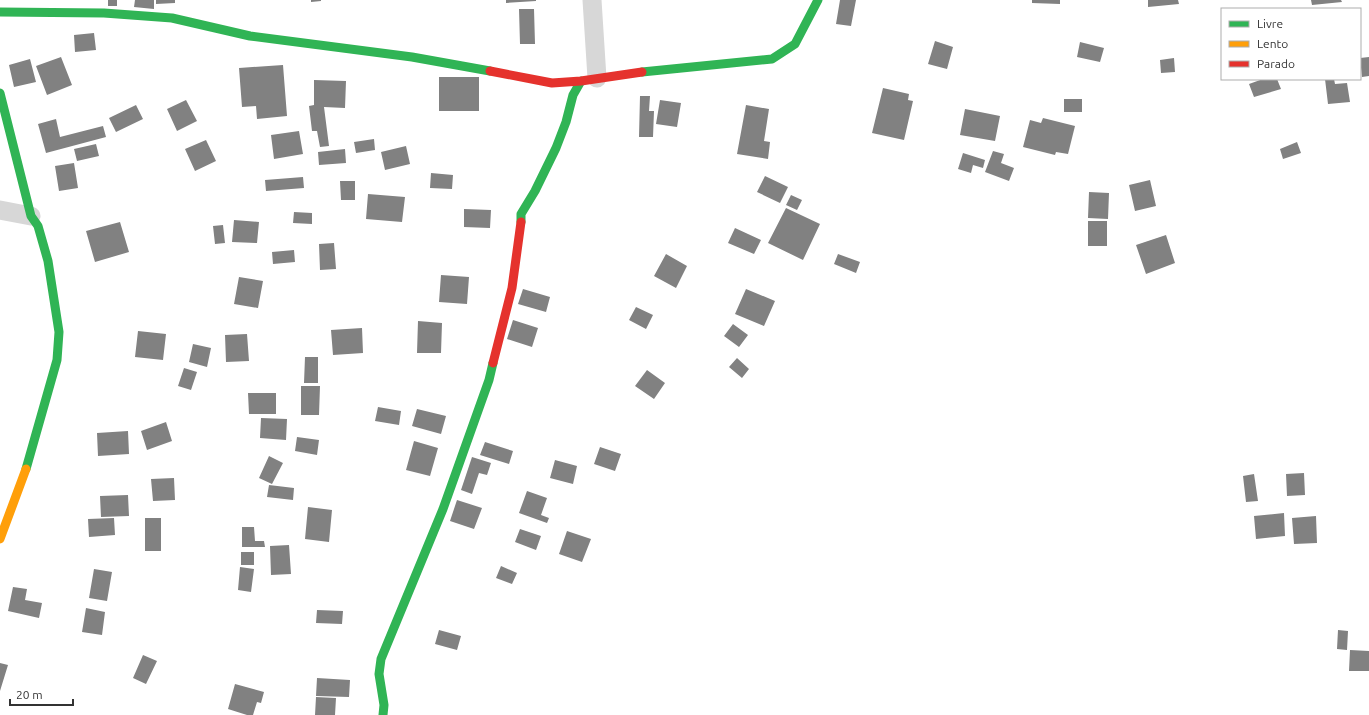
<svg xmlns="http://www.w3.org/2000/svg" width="1369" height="715" font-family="Ubuntu,sans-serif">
  <rect width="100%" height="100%" fill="#fff"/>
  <!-- building -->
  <path fill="#818181" d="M108 0H117V6H108Z
    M135 0H154V9L134 7Z
    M156 0H175V3L156 4Z
    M311 0H321V1L311 2Z
    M506 0H536V1L506 3Z
    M840 0H856L851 26 836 24Z
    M1032 0H1060V4L1032 3Z
    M1148 0H1178L1179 4 1148 7Z
    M1311 0H1341L1342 2 1312 5Z
    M519 9H534L535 44H520Z
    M94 33 96 50 75 52 74 35Z
    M935 41 953 47 947 69 928 64Z
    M1080 42 1104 48 1100 62 1077 57Z
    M61 57 72 85 47 95 36 66Z
    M1369 57V76L1362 77 1360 58Z
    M1174 58 1175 72 1161 73 1160 60Z
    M30 59 36 82 14 87 9 65Z
    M283 65 287 116 257 119 256 106 242 107 239 68Z
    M439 77H479V111H439Z
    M1263 79H1277L1281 89 1254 97 1249 84Z
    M1325 79H1334L1335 84 1347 83 1350 102 1328 104Z
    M314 80 346 81 345 108 324 107 329 146 320 147 317 131H312L309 106 314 105Z
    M883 88 909 94 908 100 913 101 904 140 872 133Z
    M640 96H650L649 111H654L653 137H639Z
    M1064 99H1082V112H1064Z
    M186 100 197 121 177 131 167 109Z
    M660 100 681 103 677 127 656 124Z
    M136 105 143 119 116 132 109 118Z
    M746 105 769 109 764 141 770 142 768 159 737 154Z
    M965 109 1000 116 995 141 960 135Z
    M1043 118 1075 126 1068 154 1056 152 1055 155 1023 147 1030 120 1041 123Z
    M56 119 60 137 103 126 106 137 46 153 38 124Z
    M299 131 303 154 274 159 271 135Z
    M374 139 375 150 356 153 354 142Z
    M206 140 216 161 195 171 185 149Z
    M1297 142 1301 153 1283 159 1280 149Z
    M96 144 99 156 77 161 74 149Z
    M406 146 410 164 385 170 381 152Z
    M345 149 346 163 319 165 318 152Z
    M993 151 1004 154 1001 163 1014 168 1009 181 985 172Z
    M963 153 985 160 983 168 973 165 971 173 958 169Z
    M74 163 78 188 59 191 55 166Z
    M431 173 453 175 452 189 430 188Z
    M765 176 788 187 780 203 757 192Z
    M303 177 304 188 266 191 265 180Z
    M1150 180 1156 206 1135 211 1129 185Z
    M340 181H355V200H341Z
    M1089 192 1109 193 1108 219 1088 218Z
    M368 194 405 197 402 222 366 219Z
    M791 195 802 200 797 210 786 205Z
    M786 208 820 224 803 260 768 243Z
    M464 209 491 210 490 228 464 227Z
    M294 212 312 213V224L293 223Z
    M234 220 259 222 257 243 232 242Z
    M1088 221H1107V246H1088Z
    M120 222 129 252 95 262 86 231Z
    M223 225 225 243 215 244 213 226Z
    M735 228 761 240 754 254 728 243Z
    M1166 235 1175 263 1146 274 1136 245Z
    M334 243 336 269 320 270 319 244Z
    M294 250 295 262 273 264 272 252Z
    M666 254 687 266 676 288 654 276Z
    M838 254 860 262 856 273 834 264Z
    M441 275 469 277 467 304 439 302Z
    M239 277 263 281 258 308 234 304Z
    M523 289 550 297 546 312 518 304Z
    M746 289 775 301 764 326 735 314Z
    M636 307 653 315 646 329 629 320Z
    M513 320 538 328 532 347 507 339Z
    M418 321 442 323 441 353H417Z
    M733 324 748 335 739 347 724 336Z
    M362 328 363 353 333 355 331 330Z
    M138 331 166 334 163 360 135 357Z
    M247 334 249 361 226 362 225 335Z
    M193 344 211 348 207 367 189 362Z
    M305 357H318V383H304Z
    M737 358 749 369 742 378 729 367Z
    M184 368 197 372 191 390 178 386Z
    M647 370 665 383 654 399 635 386Z
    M301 386H320L319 415H301Z
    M248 393H276V414H249Z
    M378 407 401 411 399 425 375 421Z
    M417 409 446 416 441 434 412 426Z
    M261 418 287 419 286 440 260 438Z
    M166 422 172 441 147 450 141 431Z
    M128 431 129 454 98 456 97 433Z
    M297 437 319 440 317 455 295 451Z
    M414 441 438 448 430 476 406 470Z
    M485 442 513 451 509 464 480 455Z
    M600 447 621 454 615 471 594 464Z
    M269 456 283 463 272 484 259 478Z
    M472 457 491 463 487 475 479 473 472 494 461 490Z
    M555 460 577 466 573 484 550 478Z
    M1304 473 1305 495 1287 496 1286 474Z
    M1254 474 1258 501 1246 502 1243 476Z
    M174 478 175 500 153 501 151 479Z
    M269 485 294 488 293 500 267 497Z
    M527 491 547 498 541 515 549 518 547 523 519 513Z
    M128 495 129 516 101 517 100 496Z
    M457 500 482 508 474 529 450 521Z
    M308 507 332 510 329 542 305 539Z
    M1284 513 1285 536 1256 539 1254 516Z
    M1316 516 1317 543 1294 544 1292 518Z
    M114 518 115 535 89 537 88 519Z
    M145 518H161V551H145Z
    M242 527H254L255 541H264L265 547H242Z
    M520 529 541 536 536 550 515 542Z
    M567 531 591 539 582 562 559 554Z
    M289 545 291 574 271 575 270 546Z
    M241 552H254V565H241Z
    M501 566 517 573 512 584 496 578Z
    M240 567 254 569 251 592 238 590Z
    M94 569 112 572 107 601 89 598Z
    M13 587 27 589 25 600 42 603 39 618 8 611Z
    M86 608 105 612 102 635 82 632Z
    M317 610 343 611 342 624 316 623Z
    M439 630 461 636 457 650 435 644Z
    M1338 630 1348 631 1347 650 1337 649Z
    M1350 650 1369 651V671H1349Z
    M143 655 157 661 146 684 133 678Z
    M0 663 8 665 0 691Z
    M317 678 350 680 349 697 316 696Z
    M235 684 264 692 261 703 257 702 253 715H247L228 709Z
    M316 697 336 698 335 715H315Z"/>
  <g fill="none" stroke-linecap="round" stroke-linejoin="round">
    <!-- street -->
    <path stroke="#d7d7d7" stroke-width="19" d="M592 0 597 78
      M0 210 31 216"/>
    <!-- fast -->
    <path stroke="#30b455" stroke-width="9" d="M0 12 104 13 172 18 250 36 412 57 490 71
      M642 72 772 59 795 44 818 0
      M0 93 31 216 38 226 48 261 59 332 57 360 26 469
      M521 222V214L535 191 556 148 566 122 573 95 581 81
      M383 715 384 705 379 674 381 659 443 509 489 380 493 363"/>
    <!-- slow -->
    <path stroke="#ff9f0a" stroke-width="9" d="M0 539 26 469"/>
    <!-- jam -->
    <path stroke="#e5322d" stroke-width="9" d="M490 71 552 83 581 81 642 72
      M493 363 512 288 521 222"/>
  </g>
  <!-- legend -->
  <rect x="1221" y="8" width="140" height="72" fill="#ffffff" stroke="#adadad"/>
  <rect x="1229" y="21" width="20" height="6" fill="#30b455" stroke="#adadad"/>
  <text x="1257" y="28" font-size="12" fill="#333333">Livre</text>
  <rect x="1229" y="41" width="20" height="6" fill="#ff9f0a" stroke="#adadad"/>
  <text x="1257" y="48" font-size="12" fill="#333333">Lento</text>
  <rect x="1229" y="61" width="20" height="6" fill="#e5322d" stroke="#adadad"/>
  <text x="1257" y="68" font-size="12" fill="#333333">Parado</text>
  <!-- scale -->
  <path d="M10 699v6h63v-6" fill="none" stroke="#333333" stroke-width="2"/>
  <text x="16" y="699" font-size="12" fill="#333333" stroke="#ffffff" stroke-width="3" paint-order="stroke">20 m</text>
</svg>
